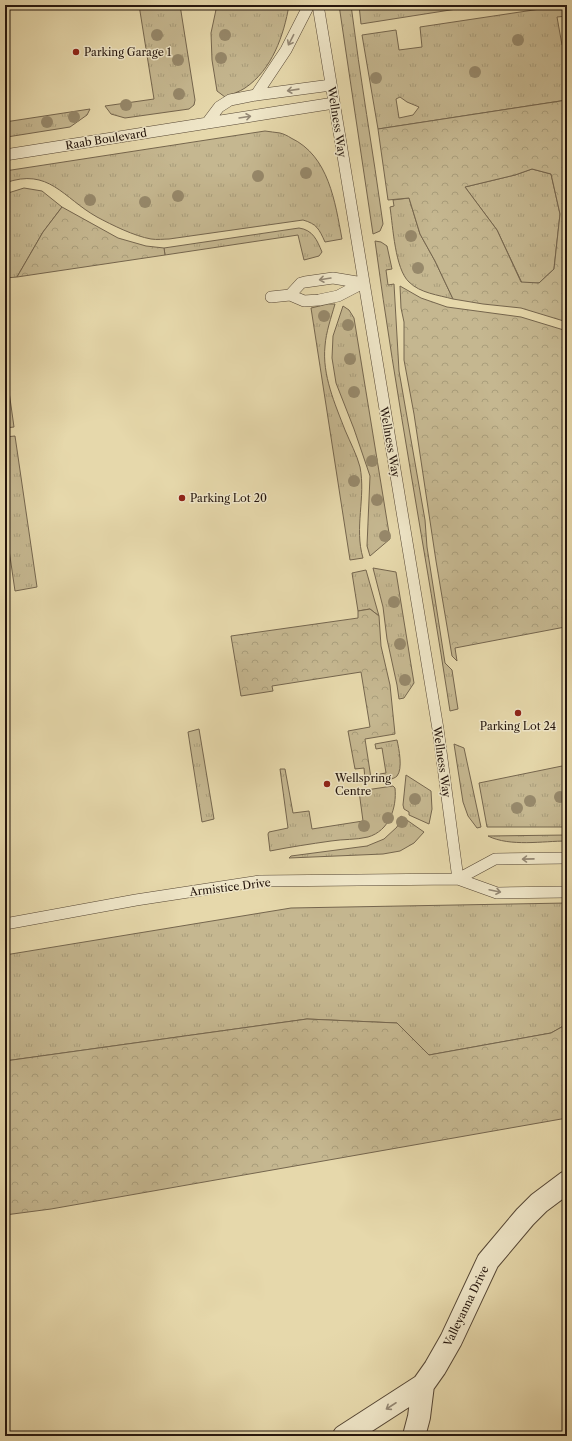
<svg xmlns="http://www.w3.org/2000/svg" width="572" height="1441" font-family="'Libre Caslon Text',serif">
  <defs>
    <pattern id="grass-tufts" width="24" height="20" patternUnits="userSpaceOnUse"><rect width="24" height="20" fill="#c5b790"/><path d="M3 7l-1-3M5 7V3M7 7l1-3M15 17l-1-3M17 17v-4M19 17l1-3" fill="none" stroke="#a99d7b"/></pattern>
    <pattern id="forest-crowns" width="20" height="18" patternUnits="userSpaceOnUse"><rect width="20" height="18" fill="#c5b790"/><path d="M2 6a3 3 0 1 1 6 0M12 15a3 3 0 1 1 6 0" fill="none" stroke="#a99d7b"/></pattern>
  </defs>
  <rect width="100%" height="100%" fill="#e6d8ab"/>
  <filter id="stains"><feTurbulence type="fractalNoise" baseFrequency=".005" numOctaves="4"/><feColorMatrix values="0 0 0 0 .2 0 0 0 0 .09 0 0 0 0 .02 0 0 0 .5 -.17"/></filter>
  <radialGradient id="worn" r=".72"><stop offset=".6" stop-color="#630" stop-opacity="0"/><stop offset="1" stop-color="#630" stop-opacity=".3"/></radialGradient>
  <!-- grass -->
  <path fill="url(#grass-tufts)" stroke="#75664e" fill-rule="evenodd" d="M139 5H180L195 100 194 105 189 109 125 118 111 114 105 106 154 99Z
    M217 5H289C284 35 272 70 245 88 239 92 232 94 225 97L217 91 212 60 211 33Z
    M339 5H351C360 78 373 151 383 224L380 231 373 234Z
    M359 5H482L361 24Z
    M567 5V16L557 17 562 45H567V100L378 129 362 35 396 30 399 50 422 47 420 27ZM400 97 407 102 419 107 413 115 399 118 396 99Z
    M90 109 87 115 70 127 7 137 5 122Z
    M265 131C270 132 275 132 280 133 284 134 288 136 291 138 329 156 335 202 342 239L325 242C319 229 317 224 303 220L169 239C164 239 157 240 151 239 134 236 112 225 97 217 63 198 49 167 5 183V171Z
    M532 169 551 174 560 214 554 269 539 283H522L497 230 465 187 515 175Z
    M24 188 42 191 62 207 43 232 17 277 5 278V194Z
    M409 198 420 234 435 261 453 299C438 295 420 293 409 282 395 269 393 227 390 207L394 206 393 200Z
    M299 228C313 230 317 240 322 252L319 256 304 260 298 235 165 255 164 248Z
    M375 241 381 242 387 246 392 269 386 270 388 285 394 284 399 371 425 520 427 547 445 663 452 670 458 709 450 711C426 554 396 398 375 241Z
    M328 304H335C331 318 326 332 325 346 322 375 335 404 345 430 350 442 357 455 360 467 366 497 354 528 363 558L350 560 311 308Z
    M343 306 349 310 354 318 390 539 370 556 367 546 370 476 354 429 336 383 332 358 333 336Z
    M5 363 14 427 5 428Z
    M15 436 37 587 15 591 5 522V469L8 468 5 450V437Z
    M373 568 396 572 414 683 404 698 399 699 397 685 387 639 383 607Z
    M366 570 379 616 370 609 358 611 352 573Z
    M199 729 214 819 202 822 188 732Z
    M397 740C399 749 403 769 397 776 393 780 385 780 381 780L380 774 386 773 382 748 376 749 375 744Z
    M454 744 464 748 481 827 477 828 468 816 463 802Z
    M567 765V827H487L479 783Z
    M280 769H285L293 813 309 811 312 829 363 821 359 791 393 786 395 788C397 808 389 831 368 837 356 840 343 839 331 841 310 844 290 847 270 851L268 834 269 832 288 828Z
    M406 775 431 791 432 809 429 824 409 815V812L404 809 403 805Z
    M401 816 424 832 414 843 400 851 383 854 289 858 291 856 367 846 384 839 397 827Z
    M567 835V841C543 841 510 847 488 836Z
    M567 903V1024L551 1033 429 1055 397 1023 307 1019 5 1061V955L291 908Z"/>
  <!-- forest -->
  <path fill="url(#forest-crowns)" stroke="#75664e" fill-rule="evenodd" d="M567 100V322L521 308 483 304 453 299 435 261 420 234 409 198 388 200 378 129ZM532 169 551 174 560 214 554 269 539 283 521 282 497 230 465 187 515 175Z
    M62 207 118 238 146 246 164 248 165 255 17 277 43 232Z
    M400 286 421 298 447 307 521 317 567 331V634L565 627 455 648 457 661 452 656 436 561 414 414 404 360V322L401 308Z
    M370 609 379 616 381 646 390 685 395 734 365 739 371 778 365 779 364 768 355 769 348 731 370 727 361 672 272 686 273 691 241 696 231 636 358 618V611Z
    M307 1019 397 1023 429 1055 551 1033 567 1024V1118L51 1209 5 1215V1061Z"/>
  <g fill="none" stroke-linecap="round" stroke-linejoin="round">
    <!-- lane casing -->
    <g stroke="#554634" stroke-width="12">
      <path id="lane" d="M318 5 438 729 458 879
        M256 95 286 50 309 5
        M207 123 219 107 230 100 256 95 331 85
        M5 155 334 103
        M290 295 301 283 305 282 333 278 363 283
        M271 297 290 295 304 301 319 300 338 296 363 283
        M458 879 495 859 567 858
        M5 924 136 900 260 881 458 879 497 893 567 892"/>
    </g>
    <!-- street casing -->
    <g stroke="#554634" stroke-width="24">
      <path id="street" d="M344 1436 423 1385 435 1368 451 1340 488 1261 525 1217 539 1203 567 1182
        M414 1436 419 1417 423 1385"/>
    </g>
    <!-- lane -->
    <use href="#lane" stroke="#efe6c8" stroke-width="11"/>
    <!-- street -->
    <use href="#street" stroke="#efe6c8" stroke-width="22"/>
  </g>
  <!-- trees -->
  <g fill="#96886a">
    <circle cx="157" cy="35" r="6"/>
    <circle cx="225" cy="35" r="6"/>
    <circle cx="518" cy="40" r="6"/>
    <circle cx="221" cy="58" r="6"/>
    <circle cx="178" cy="60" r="6"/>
    <circle cx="475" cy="72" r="6"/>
    <circle cx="376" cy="78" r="6"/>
    <circle cx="179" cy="94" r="6"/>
    <circle cx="126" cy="105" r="6"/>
    <circle cx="74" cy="117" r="6"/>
    <circle cx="47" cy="122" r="6"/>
    <circle cx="306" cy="173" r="6"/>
    <circle cx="258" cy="176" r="6"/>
    <circle cx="178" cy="196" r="6"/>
    <circle cx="90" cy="200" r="6"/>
    <circle cx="145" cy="202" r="6"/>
    <circle cx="411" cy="236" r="6"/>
    <circle cx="418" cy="268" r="6"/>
    <circle cx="324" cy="316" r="6"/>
    <circle cx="348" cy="325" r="6"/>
    <circle cx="350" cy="359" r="6"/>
    <circle cx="354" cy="392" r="6"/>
    <circle cx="372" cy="461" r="6"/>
    <circle cx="354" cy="481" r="6"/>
    <circle cx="377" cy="500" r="6"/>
    <circle cx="385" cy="536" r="6"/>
    <circle cx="394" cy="602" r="6"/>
    <circle cx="400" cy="644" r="6"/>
    <circle cx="405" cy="680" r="6"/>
    <circle cx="560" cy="797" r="6"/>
    <circle cx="415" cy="799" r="6"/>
    <circle cx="530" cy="801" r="6"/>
    <circle cx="517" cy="808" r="6"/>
    <circle cx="388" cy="818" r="6"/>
    <circle cx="402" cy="822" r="6"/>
    <circle cx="364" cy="826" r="6"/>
  </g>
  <!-- one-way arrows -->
  <defs><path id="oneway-shaft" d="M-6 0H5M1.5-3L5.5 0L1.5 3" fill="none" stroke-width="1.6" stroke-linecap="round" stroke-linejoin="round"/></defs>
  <g stroke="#948874">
    <use href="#oneway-shaft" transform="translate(291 40) rotate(117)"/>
    <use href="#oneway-shaft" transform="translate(293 90) rotate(172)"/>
    <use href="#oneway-shaft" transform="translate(245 117) rotate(-9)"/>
    <use href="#oneway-shaft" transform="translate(325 279) rotate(171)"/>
    <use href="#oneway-shaft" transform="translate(528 859) rotate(179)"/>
    <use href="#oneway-shaft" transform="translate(495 891) rotate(12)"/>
    <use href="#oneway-shaft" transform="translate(391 1406) rotate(147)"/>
  </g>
  <!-- markers -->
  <g fill="#8f2418" stroke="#efe6c8" stroke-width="1.5">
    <circle cx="76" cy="52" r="4"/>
    <circle cx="182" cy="498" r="4"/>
    <circle cx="518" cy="713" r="4"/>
    <circle cx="327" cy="784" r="4"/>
  </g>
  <g text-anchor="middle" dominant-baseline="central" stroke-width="3" stroke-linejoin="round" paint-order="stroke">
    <!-- poi labels -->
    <g font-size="11" fill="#25160d" stroke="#efe6c8" text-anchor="start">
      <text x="84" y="52">Parking Garage 1</text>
      <text x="190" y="498">Parking Lot 20</text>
      <text x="518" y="726" text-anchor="middle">Parking Lot 24</text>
      <text x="335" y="778">Wellspring<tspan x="335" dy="13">Centre</tspan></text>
    </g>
    <!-- street labels -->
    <g font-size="11" fill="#25160d" stroke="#efe6c8">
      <text transform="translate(337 122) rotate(81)">Wellness Way</text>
      <text transform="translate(106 139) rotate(-9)">Raab Boulevard</text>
      <text transform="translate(390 442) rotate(80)">Wellness Way</text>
      <text transform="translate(442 762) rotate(82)">Wellness Way</text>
      <text transform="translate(230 887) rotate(-7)">Armistice Drive</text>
      <text transform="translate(466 1306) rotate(-64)">Valleyanna Drive</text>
    </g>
  </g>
  <!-- margin -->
  <rect width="572" height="1441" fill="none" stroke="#e6d8ab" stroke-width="20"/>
  <rect x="6" y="6" width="560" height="1429" fill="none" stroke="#25160d" stroke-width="2"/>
  <rect x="10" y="10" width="552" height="1421" fill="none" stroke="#25160d"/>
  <rect width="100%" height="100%" filter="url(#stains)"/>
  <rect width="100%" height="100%" fill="url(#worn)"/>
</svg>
